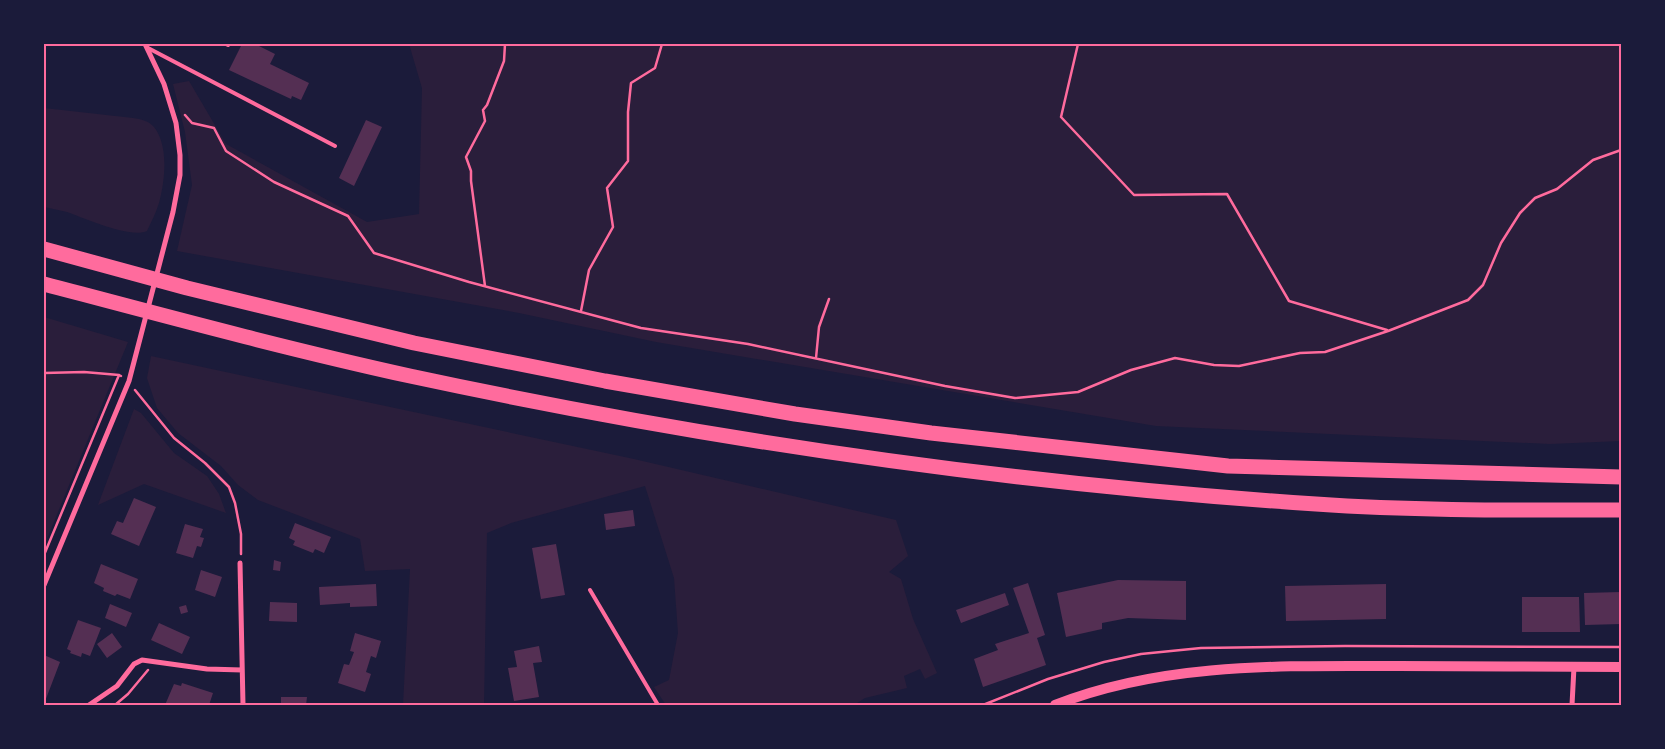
<svg xmlns="http://www.w3.org/2000/svg" width="1665" height="749" font-family="Figtree,sans-serif">
  <rect width="100%" height="100%" fill="#1b1b3a"/>
  <!-- green -->
  <path fill="#2a1e3b" d="M409 44H1621V441L1550 444 1156 426 656 342 519 313 177 251 192 185 185 132 173 84 189 81 226 144 367 222 419 214 422 88Z
    M44 108 133 118C141 119 149 121 154 127 169 146 165 181 159 203 156 213 151 222 147 231 131 239 84 218 67 212 60 210 52 209 44 207Z
    M44 317 128 342 44 546Z
    M151 356 634 459 896 520 908 556 889 572 901 579 913 619 937 673 925 679 920 669 904 676 907 688 865 698 854 705H666L654 687 669 680 678 633 674 578 645 486 511 523 487 533 484 705H403L410 569 365 571 360 539 258 500 238 485 221 466 178 433 157 408 147 378Z
    M134 409 141 413 174 453 207 476 219 494 226 513 144 484 98 505Z"/>
  <!-- building -->
  <path fill="#542f53" d="M242 44H255L275 54 270 64 309 83 301 100 292 96 291 99 229 70Z
    M366 120 382 127 354 186 339 178Z
    M134 498 156 507 139 546 111 534 117 521 123 523Z
    M633 510 635 526 606 530 604 514Z
    M295 523 331 537 324 553 315 549 313 553 293 545 295 541 289 538Z
    M185 524 203 529 200 537 204 538 201 547 197 546 193 558 176 553Z
    M556 544 565 595 541 599 532 548Z
    M274 560 281 562 280 571 273 570Z
    M101 564 138 579 130 599 117 594 115 596 103 591 104 588 94 583Z
    M201 570 222 577 215 597 195 590Z
    M1118 580 1186 581V620L1128 618 1102 623V629L1066 637 1057 593Z
    M1028 583 1045 635 1037 638 1046 665 983 687 974 659 998 650 995 644 1029 633 1013 588Z
    M376 584 377 606 350 607V603L320 605 319 587Z
    M1386 584V619L1286 621 1285 586Z
    M1621 592V624L1585 625 1584 593Z
    M1005 593 1009 605 961 623 956 610Z
    M1522 597H1579L1580 632H1522Z
    M270 602 297 603V622L269 621Z
    M110 604 132 613 126 627 105 618Z
    M186 605 188 612 181 614 179 607Z
    M78 620 101 628 90 656 82 653 81 657 70 653 71 651 67 649Z
    M159 623 190 637 182 654 151 640Z
    M112 633 122 647 107 658 97 644Z
    M355 633 381 641 376 658 371 656 366 672 371 674 365 692 338 683 344 664 349 665 354 652 350 651Z
    M539 646 542 662 533 663 539 697 514 701 508 668 517 667 514 651Z
    M44 655 60 662 44 704Z
    M182 683 213 693 209 705H165L174 684 181 686Z
    M281 697H307L306 705H281Z"/>
  <g fill="none" stroke-linecap="round" stroke-linejoin="round">
    <!-- path -->
    <path stroke="#ff6b9d" stroke-width="2.5" d="M1078 44 1061 117 1134 195 1227 194 1289 301 1387 330
      M185 115 192 123 214 128 226 151 274 182 348 216 374 253 469 282 641 328 748 344 945 386 1015 398 1078 392 1131 370 1175 358 1214 365 1239 366 1300 353 1325 352 1388 331 1468 300 1483 285 1501 243 1520 213 1535 198 1557 189 1593 160 1621 150
      M485 286 471 181V171L466 157 485 121 483 110 487 105 504 61 505 44
      M581 311 589 270 613 227 607 188 628 161V112L631 83 655 68 662 44
      M816 358 819 327 829 299
      M44 373 84 372 119 375
      M135 390 174 438 205 463 229 487 235 503 241 534V554
      M44 555 119 375 121 376
      M115 705 128 694 148 670
      M983 705 1048 679 1104 662 1141 654 1201 648 1345 646 1621 647"/>
    <!-- service -->
    <path stroke="#ff6b9d" stroke-width="4" d="M226 44 228 45
      M148 48 335 146
      M590 590 658 705"/>
    <!-- minor -->
    <path stroke="#ff6b9d" stroke-width="5" d="M240 563 243 705
      M44 585 129 381 173 212 180 175V155L176 123 164 84 145 44
      M89 705 117 686 134 664 142 660 207 669 242 670
      M1572 705 1574 667"/>
    <!-- secondary -->
    <path stroke="#ff6b9d" stroke-width="10" d="M1055 705C1164 662 1283 666 1398 666 1472 667 1547 666 1621 667"/>
    <!-- motorway -->
    <path stroke="#ff6b9d" stroke-width="15" d="M44 249 187 288 414 343 605 381 795 414 931 433 1228 466 1621 477
      M44 284C165 316 287 349 410 376 708 440 1011 484 1316 504 1418 511 1520 510 1621 510"/>
  </g>
  <!-- border -->
  <rect width="1665" height="749" fill="none" stroke="#1b1b3a" stroke-width="90"/>
  <rect x="45" y="45" width="1575" height="659" fill="none" stroke="#ff6b9d" stroke-width="2"/>
</svg>
